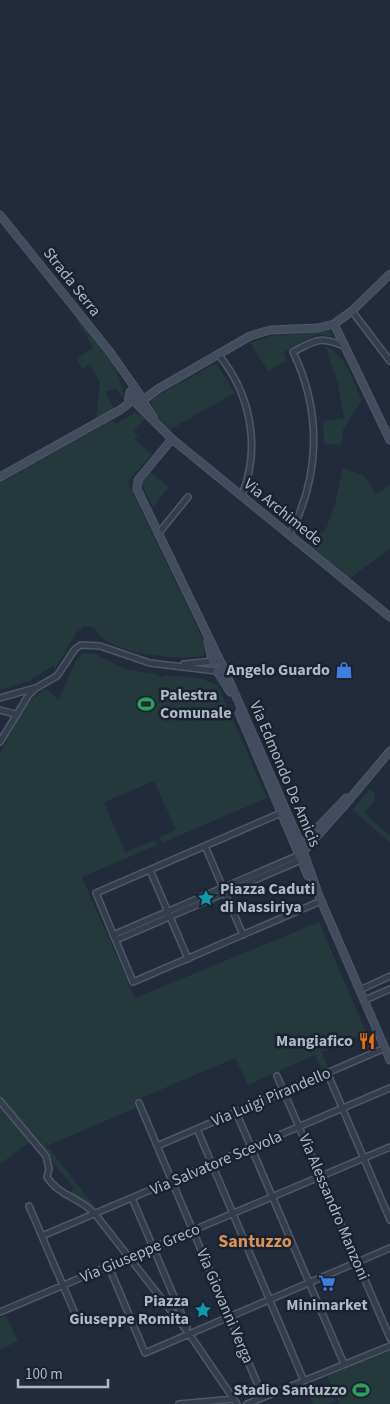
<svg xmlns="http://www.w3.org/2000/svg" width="390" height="1404" font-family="'Source Sans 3',sans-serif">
  <rect width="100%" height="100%" fill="#212b3b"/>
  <!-- green -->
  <path fill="#23393c" d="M75 317C89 329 113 359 119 377 122 385 122 391 126 399L124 400 117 389 105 392 115 409 96 419 100 383 90 364 82 369 77 359 93 347Z
    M330 331 334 337 318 334 284 352 287 361 268 371 250 343 271 336Z
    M325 346C346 355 353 380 362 400L343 430 341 445 324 444 323 421 344 418 337 381Z
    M216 363 235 393 169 430 155 413 150 400Z
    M134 413 146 418 134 431 138 436 134 439 152 454 128 482 207 648 203 656C179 661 104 654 95 628L84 626 77 632 55 669 53 666 29 681 0 690V483L113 420 115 424Z
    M343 468 364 476 376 494 390 485V549L349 579 308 545 326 529 335 504Z
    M150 472 169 487 153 507 141 483Z
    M83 653 95 654 128 670 157 674V676L162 677 163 675 200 678 218 685 267 798 162 843 160 837 176 830 154 781 104 802 125 852 155 840 157 845 82 877 135 998 319 922 366 1032 322 1052 328 1067 321 1069 315 1055 248 1085 235 1058 134 1101 136 1108 47 1146 96 1208 67 1194 74 1188 0 1097V753L28 702 45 688 59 700 76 660Z
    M370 789 374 792 375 800 364 813 390 835V842L352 810Z
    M0 1106 30 1142 0 1164Z
    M6 1315 18 1341 0 1350V1318Z
    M390 1349V1404H339L327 1376Z
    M329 1387 335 1401 329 1404H313L309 1395Z"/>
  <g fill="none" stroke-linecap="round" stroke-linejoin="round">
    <!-- street casing -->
    <g stroke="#4f5866" stroke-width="8">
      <path id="street" d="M352 311 390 361
        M218 354C251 394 261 447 242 495
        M158 534 188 497
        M290 534C320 476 322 412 293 352 316 340 318 336 344 346
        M184 664 215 661
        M0 698 35 688
        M0 710 15 714
        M0 742 28 696 36 688 57 676 75 649 81 645 100 646 150 663 216 671
        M281 813 96 893 133 982 321 901
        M205 846 243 935
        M150 870 188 959
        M113 935 299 855
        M116 940 301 860
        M360 990 390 976
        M365 1000 390 989
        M327 1072 390 1220
        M277 1076 390 1338
        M0 1101 46 1156 49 1169 47 1177C59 1196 81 1198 95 1214L190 1335 237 1404
        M139 1103 263 1397
        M236 1112 344 1364
        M197 1129 304 1381
        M157 1146 385 1048
        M132 1198 187 1327
        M29 1206 74 1311
        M42 1236 390 1088
        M109 1267 145 1353 390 1248
        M0 1312 390 1147
        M179 1404 234 1399
        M247 1404 390 1346"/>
    </g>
    <!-- secondary casing -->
    <g stroke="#4f5866" stroke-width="9">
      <path id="secondary" d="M0 215 110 352 140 395
        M334 324 390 440
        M143 400 158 389 250 336 270 330 318 328 334 324 352 311 390 274
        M143 401 154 419
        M138 404 143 400 138 395 134 397 135 402 172 439 390 617
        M172 439 138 480 137 489 221 663
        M0 477 120 410 128 404 130 392
        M208 641 213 664
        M222 664 301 845 319 896 390 1060
        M217 671 230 692
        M239 713 308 876
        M298 848 346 798
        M302 853 343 807 390 751"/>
    </g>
    <!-- street -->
    <use href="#street" stroke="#343d4b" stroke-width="5"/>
    <!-- secondary -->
    <use href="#secondary" stroke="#424c5e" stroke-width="7"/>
  </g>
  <!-- icons -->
  <defs>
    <g id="shop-bare" transform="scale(1.35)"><path d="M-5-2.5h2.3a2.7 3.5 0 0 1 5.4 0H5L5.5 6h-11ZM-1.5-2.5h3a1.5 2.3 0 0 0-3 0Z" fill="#3f7fe0" stroke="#1a2230" stroke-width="2.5" paint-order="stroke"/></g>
    <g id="stadium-bare" transform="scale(1.35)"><path d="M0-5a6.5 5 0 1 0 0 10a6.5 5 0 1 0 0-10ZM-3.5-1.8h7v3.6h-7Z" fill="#2e9e5b" stroke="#1a2230" stroke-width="2.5" paint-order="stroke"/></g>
    <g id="sight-bare" transform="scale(1.35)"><path d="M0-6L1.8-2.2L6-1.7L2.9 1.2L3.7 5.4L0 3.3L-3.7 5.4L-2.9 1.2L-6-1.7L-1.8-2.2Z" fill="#0f9aa8" stroke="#1a2230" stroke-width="2.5" paint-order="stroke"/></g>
    <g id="restaurant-bare" transform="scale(1.35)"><path d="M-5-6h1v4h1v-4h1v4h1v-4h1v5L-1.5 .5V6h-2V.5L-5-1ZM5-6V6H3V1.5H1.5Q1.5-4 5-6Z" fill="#e8710a" stroke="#1a2230" stroke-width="2.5" paint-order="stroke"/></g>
    <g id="supermarket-bare" transform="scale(1.35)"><path d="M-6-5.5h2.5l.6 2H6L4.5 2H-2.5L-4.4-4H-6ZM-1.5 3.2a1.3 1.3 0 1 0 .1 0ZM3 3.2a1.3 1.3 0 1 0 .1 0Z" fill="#3f7fe0" stroke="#1a2230" stroke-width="2.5" paint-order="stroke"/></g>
  </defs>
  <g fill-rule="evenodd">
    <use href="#shop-bare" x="344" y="670"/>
    <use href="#stadium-bare" x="146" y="704"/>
    <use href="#sight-bare" x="206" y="898"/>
    <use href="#restaurant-bare" x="367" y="1041"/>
    <use href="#supermarket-bare" x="327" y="1283"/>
    <use href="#sight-bare" x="203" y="1310"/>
    <use href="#stadium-bare" x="361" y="1390"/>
  </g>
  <g text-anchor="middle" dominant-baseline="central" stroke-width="5" stroke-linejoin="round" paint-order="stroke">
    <!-- street labels -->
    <g font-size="16" fill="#afb8c7" stroke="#1a2230">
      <text transform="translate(72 282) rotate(52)">Strada Serra</text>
      <text transform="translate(283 512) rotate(39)">Via Archimede</text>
      <text transform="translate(285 774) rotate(67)">Via Edmondo De Amicis</text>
      <text transform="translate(271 1097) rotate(-23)">Via Luigi Pirandello</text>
      <text transform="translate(216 1163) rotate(-23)">Via Salvatore Scevola</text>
      <text transform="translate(334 1207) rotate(67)">Via Alessandro Manzoni</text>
      <text transform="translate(140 1253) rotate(-23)">Via Giuseppe Greco</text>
      <text transform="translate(225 1306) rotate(67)">Via Giovanni Verga</text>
    </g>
    <!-- poi labels -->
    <g font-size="16" font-weight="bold" fill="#afb8c7" stroke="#1a2230" text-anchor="end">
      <text x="330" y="670">Angelo Guardo</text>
      <text x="160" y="695" text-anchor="start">Palestra<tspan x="160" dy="18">Comunale</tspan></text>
      <text x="220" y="889" text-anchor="start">Piazza Caduti<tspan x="220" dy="18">di Nassiriya</tspan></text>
      <text x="353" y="1041">Mangiafico</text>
      <text x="189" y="1301">Piazza<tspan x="189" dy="18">Giuseppe Romita</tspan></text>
      <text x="327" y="1305" text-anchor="middle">Minimarket</text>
      <text x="347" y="1390">Stadio Santuzzo</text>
    </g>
    <!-- neighbourhood labels -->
    <g font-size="18" font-weight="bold" fill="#d99359" stroke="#1a2230">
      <text x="255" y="1241">Santuzzo</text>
    </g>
  </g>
  <!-- scale -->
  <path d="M18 1379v8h90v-8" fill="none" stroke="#afb8c7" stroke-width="2.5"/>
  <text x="25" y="1379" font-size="15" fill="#afb8c7" stroke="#1a2230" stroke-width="4" paint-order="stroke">100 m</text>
</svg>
